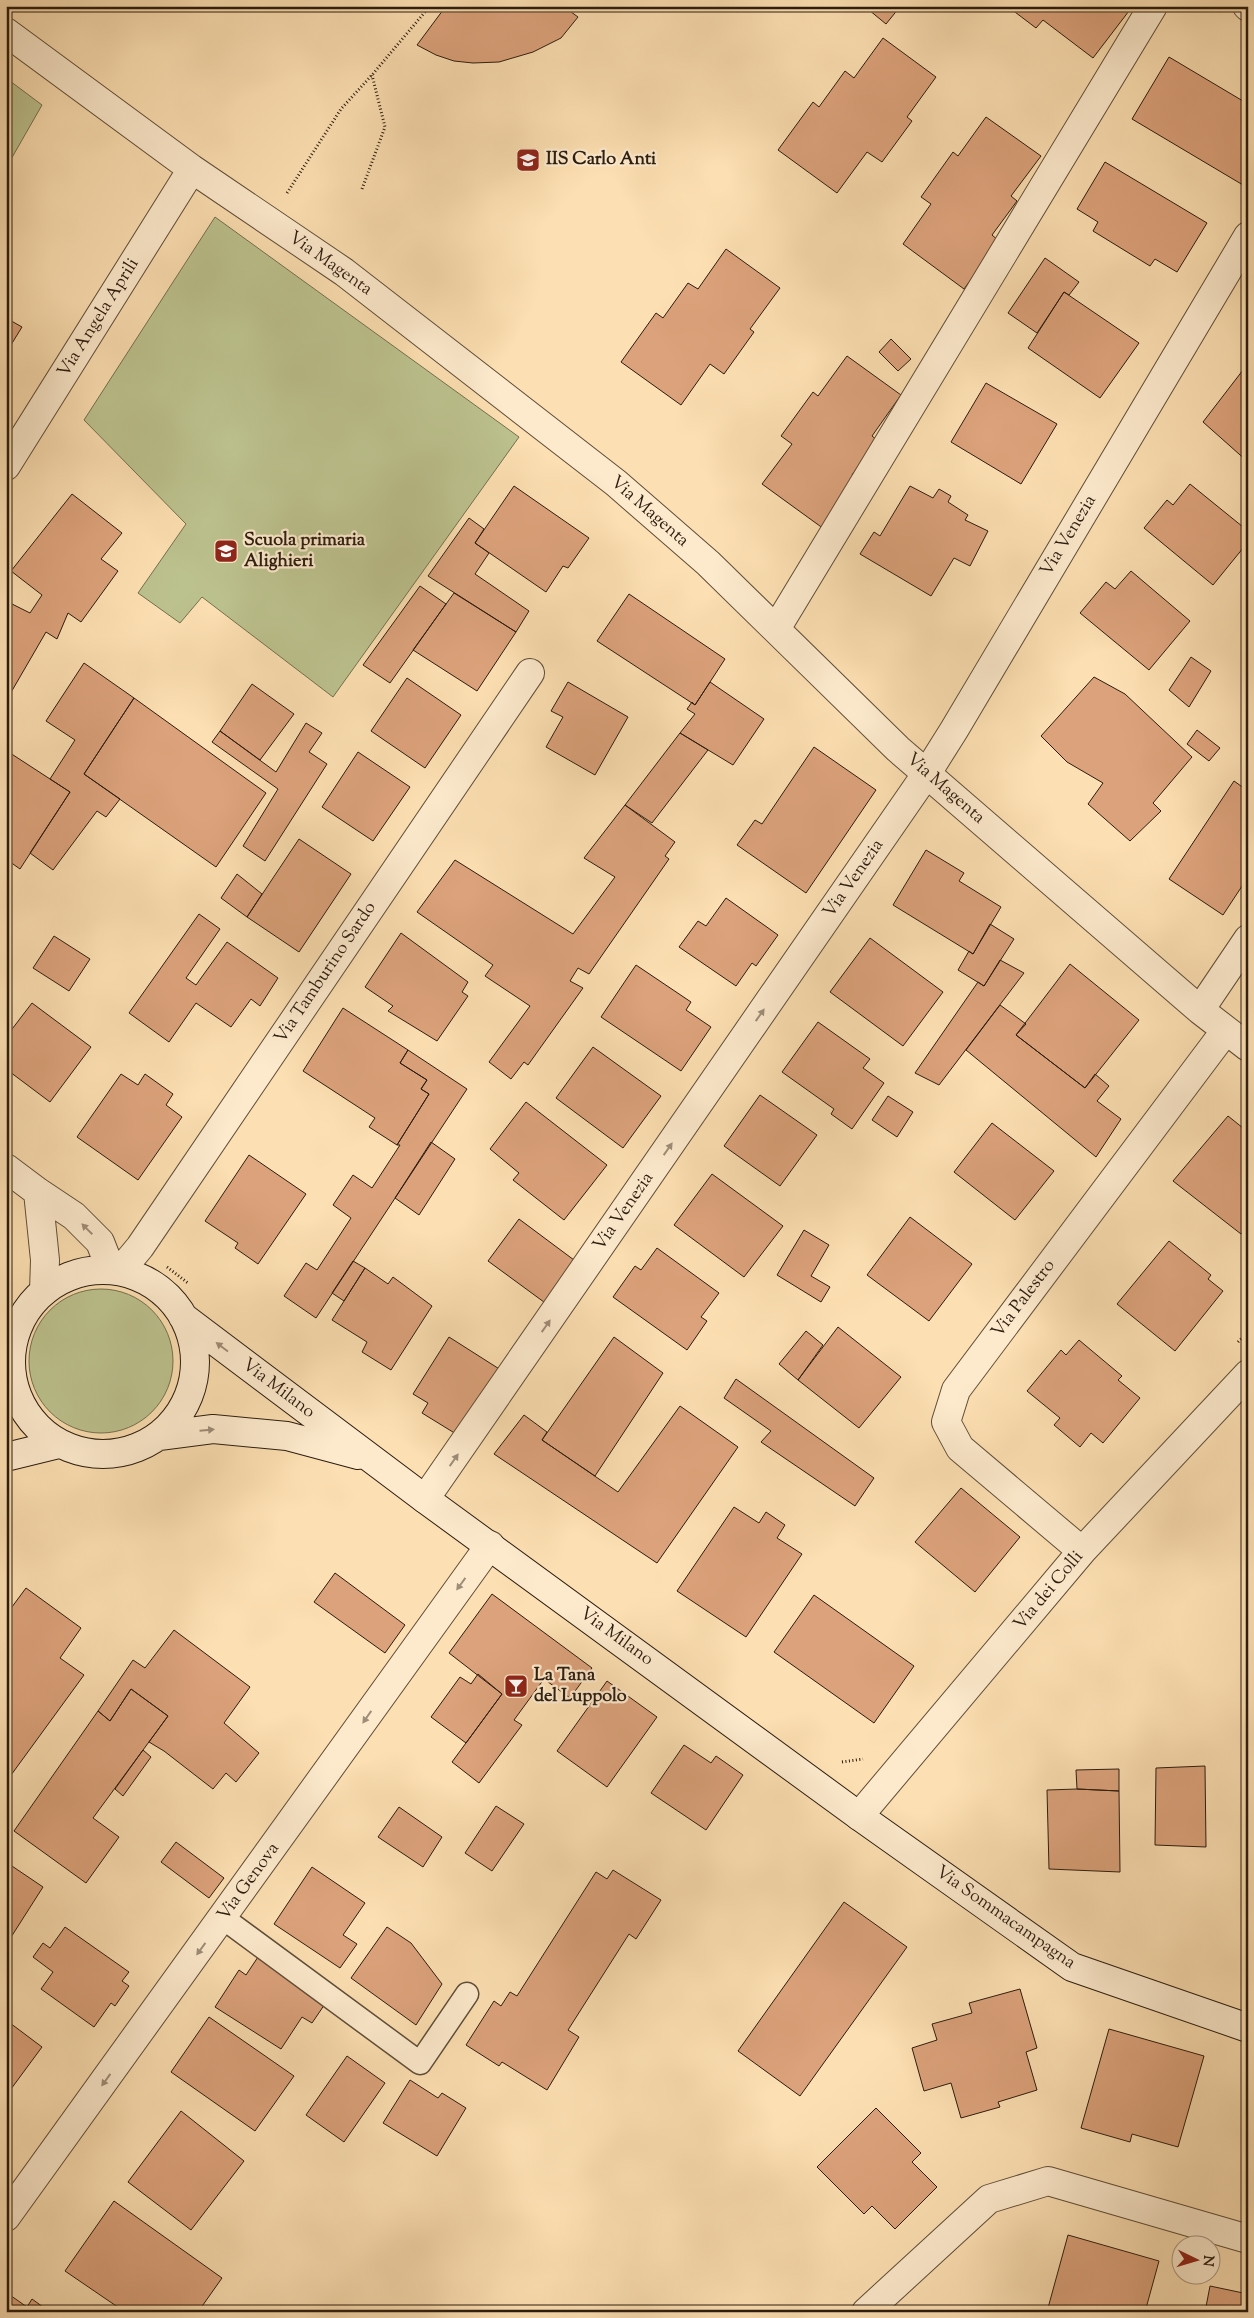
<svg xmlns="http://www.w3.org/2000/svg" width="1254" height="2318" font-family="'Sorts Mill Goudy',serif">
  <rect width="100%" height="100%" fill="#fcdfb2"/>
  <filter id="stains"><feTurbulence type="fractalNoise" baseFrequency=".004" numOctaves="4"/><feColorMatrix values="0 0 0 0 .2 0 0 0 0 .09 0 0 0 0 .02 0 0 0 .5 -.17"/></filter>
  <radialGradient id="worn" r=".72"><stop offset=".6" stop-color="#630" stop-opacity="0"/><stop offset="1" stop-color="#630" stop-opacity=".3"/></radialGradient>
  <!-- green -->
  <path fill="#bcc28e" stroke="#746f4e" d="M6 78 42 105 6 168Z
    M215 217 519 437 333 697 202 597 180 623 138 593 186 524 84 420Z
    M29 1361a72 72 0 1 1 144 0a72 72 0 1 1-144 0Z"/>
  <!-- building -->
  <path fill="#dca27b" stroke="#2b1c0f" d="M446 6H563L578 17 561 38 533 52 499 62 473 63 454 61 436 55 417 45Z
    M872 6H897L899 8 886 24 869 10Z
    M1007 6H1131L1132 7 1093 58 1043 20 1036 28Z
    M883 38 936 77 907 117 912 121 882 162 867 152 837 193 778 150 813 102 819 107 845 71 854 78Z
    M1169 57 1248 104V178L1243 185 1132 119Z
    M986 117 1041 156 1011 196 1017 201 992 235 999 241 964 289 903 244 931 204 921 197 953 152 958 156Z
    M1105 162 1207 223 1177 272 1155 259 1150 266 1093 231 1098 222 1077 209Z
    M726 249 780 288 750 329 754 332 724 374 710 364 681 405 621 362 656 313 663 318 688 283 698 289Z
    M1045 258 1079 282 1069 295 1064 292 1037 333 1008 313Z
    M1064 292 1139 343 1100 398 1028 348Z
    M6 318 22 327 6 353Z
    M891 339 911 359 898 371 879 352Z
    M847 356 901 395 872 436 877 440 852 475 859 480 824 529 762 484 792 444 781 436 813 392 818 396Z
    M1243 370 1248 374V462L1203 422Z
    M986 383 1057 424 1021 484 951 442Z
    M1190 484 1248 531V542L1213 585 1144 528 1167 500 1173 505Z
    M514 486 589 538 568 568 563 566 546 592 475 543Z
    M910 486 933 498 939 489 951 496 948 502 968 515 965 520 988 531 970 566 954 558 931 596 860 554 874 532 880 536Z
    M72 494 122 533 101 559 118 571 81 622 68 613 57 639 46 632 6 701V601L30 613 42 595 11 571Z
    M469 518 484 529 475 543 489 553 475 574 529 611 516 632 428 576Z
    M1131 571 1190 621 1149 670 1080 613 1106 582 1115 589Z
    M420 586 446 604 390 683 363 665Z
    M454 593 516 632 477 691 413 650Z
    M629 594 725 659 695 705 597 641Z
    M1191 657 1211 671 1189 707 1169 690Z
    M84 663 134 698 84 774 120 799 106 817 97 811 53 870 30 853 70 792 50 779 75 740 46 721Z
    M1094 677 1125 694 1192 757 1153 803 1161 811 1130 841 1088 804 1103 783 1067 762 1041 736Z
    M407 678 461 715 425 768 371 731Z
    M568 682 628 717 595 775 546 747 563 717 551 711Z
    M710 682 764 719 733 765 680 733 695 714 687 709 692 702 695 705Z
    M252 684 294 714 260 760 220 731Z
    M134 698 266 793 216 867 84 774Z
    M306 723 322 733 309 752 327 764 265 861 243 846 278 789 212 742 220 731 276 772Z
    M1197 730 1220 748 1209 761 1187 744Z
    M680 733 708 750 652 823 625 805Z
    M814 747 876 790 806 893 737 845 755 820 762 824Z
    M7 751 70 792 20 869 6 859Z
    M358 752 410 787 373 841 322 807Z
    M1234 781 1248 791V877L1223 915 1169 879Z
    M625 805 675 842 665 856 669 859 589 974 578 968 570 981 583 988 528 1065 524 1062 511 1079 489 1062 530 1006 485 976 493 965 417 912 455 860 573 934 615 877 584 858Z
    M299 839 351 874 299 952 247 917Z
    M926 850 964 873 959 881 1001 907 973 954 893 905Z
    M237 874 262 894 247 917 221 898Z
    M726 898 778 935 756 966 752 963 736 986 679 947 698 921 706 926Z
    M199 914 220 929 186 978 196 985 227 942 278 978 260 1006 251 999 231 1027 196 1003 169 1042 129 1013Z
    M990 924 1014 939 984 986 958 970 969 951 973 954Z
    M401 933 468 982 462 992 468 996 437 1041 388 1011 393 1006 365 987Z
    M54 936 90 959 69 991 33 968Z
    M870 938 943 992 903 1046 830 992Z
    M1000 960 1024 973 939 1085 915 1073 978 982 984 986Z
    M1070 964 1139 1020 1085 1088 1016 1035Z
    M636 965 691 1002 686 1010 711 1027 681 1071 601 1017Z
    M32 1003 91 1047 50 1102 6 1069V1037Z
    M1000 1005 1026 1024 1016 1035 1085 1088 1095 1074 1109 1086 1097 1101 1121 1119 1096 1157 966 1050Z
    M343 1008 408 1050 400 1063 427 1080 421 1089 429 1094 397 1145 369 1127 375 1118 303 1071Z
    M818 1022 870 1059 863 1068 884 1083 852 1129 831 1114 834 1109 782 1072Z
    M593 1047 661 1096 623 1148 556 1098Z
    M408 1050 467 1089 316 1318 284 1296 306 1263 317 1270 351 1218 333 1205 353 1175 372 1188 400 1145H397L429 1094 421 1089 427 1080 400 1063Z
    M121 1074 138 1085 145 1074 173 1094 166 1105 182 1117 138 1180 77 1137Z
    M760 1095 817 1135 780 1186 724 1146Z
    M888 1096 913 1112 897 1137 872 1120Z
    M526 1102 607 1165 564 1220 513 1180 519 1173 490 1149Z
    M1228 1116 1248 1132V1225L1241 1234 1173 1181Z
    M992 1123 1054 1171 1015 1220 954 1172Z
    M431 1142 455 1159 419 1215 395 1198Z
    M249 1155 306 1194 258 1264 235 1248 238 1243 205 1221Z
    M712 1174 783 1226 744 1277 674 1225Z
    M910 1217 972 1264 929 1321 867 1275Z
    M519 1219 578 1263 548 1305 488 1261Z
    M804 1230 829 1245 811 1276 830 1287 821 1302 777 1275Z
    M1169 1241 1211 1275 1208 1279 1223 1291 1175 1351 1117 1304Z
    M657 1248 719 1293 701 1317 707 1321 687 1350 613 1297 635 1266 641 1270Z
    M353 1261 365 1268 344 1301 332 1293Z
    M365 1268 388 1284 393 1277 432 1306 391 1370 362 1352 367 1342 332 1320Z
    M838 1327 901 1377 859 1428 798 1380Z
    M806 1331 823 1345 798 1380 779 1364Z
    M449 1337 504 1372 461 1437 422 1413 428 1403 413 1394Z
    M614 1337 663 1373 595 1476 542 1440Z
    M1079 1340 1122 1376 1118 1380 1140 1398 1103 1443 1091 1433 1080 1447 1054 1425 1060 1418 1027 1391 1061 1350 1066 1355Z
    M736 1379 874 1478 855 1506 761 1442 771 1431 724 1398Z
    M680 1406 738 1447 657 1563 494 1454 524 1415 547 1432 542 1440 618 1492Z
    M961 1488 1020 1537 975 1592 915 1542Z
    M734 1507 759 1523 766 1512 785 1525 777 1538 802 1554 746 1637 677 1591Z
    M335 1573 405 1625 385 1653 314 1602Z
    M26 1588 81 1628 60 1658 84 1675 6 1782V1615Z
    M492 1594 592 1668 570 1698 544 1679 514 1720 522 1725 479 1783 452 1762 502 1694 449 1653Z
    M814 1595 914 1666 874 1723 774 1652Z
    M174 1630 250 1687 224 1723 259 1753 236 1782 226 1773 213 1789 164 1751 149 1742 168 1716 131 1689 110 1721 98 1711 133 1660 145 1668Z
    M478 1674 502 1694 466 1743 431 1717 460 1677 471 1684Z
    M607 1681 657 1717 607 1787 557 1751Z
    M131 1689 168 1716 93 1818 119 1837 86 1883 14 1831 98 1711 110 1721Z
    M684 1745 711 1763 716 1756 743 1775 706 1830 651 1793Z
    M143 1750 151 1757 123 1796 115 1789Z
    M1205 1766 1206 1847 1155 1845 1156 1768Z
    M1119 1769V1791L1077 1789 1076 1770Z
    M1077 1789 1119 1791 1120 1872 1049 1869 1047 1790Z
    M496 1806 524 1824 492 1871 465 1853Z
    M399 1807 442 1837 423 1867 378 1837Z
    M176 1842 224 1878 209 1898 161 1862Z
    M6 1862 43 1887 6 1945Z
    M312 1867 365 1903 343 1935 357 1944 340 1968 274 1924Z
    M613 1870 661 1900 636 1939 629 1934 568 2030 579 2037 547 2090 502 2062 499 2066 466 2045 494 2001 501 2006 510 1992 517 1996 596 1872 607 1879Z
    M844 1902 907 1947 800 2096 738 2051Z
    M65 1927 129 1972 122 1981 129 1986 115 2006 111 2003 94 2027 41 1989 53 1972 33 1957 43 1943 50 1948Z
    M387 1927 411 1943 442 1984 416 2025 351 1978Z
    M258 1957 327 2001 312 2023 302 2017 281 2049 215 2007 239 1970 246 1975Z
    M1020 1989 1037 2048 1026 2052 1037 2090 998 2102 1000 2107 961 2118 951 2083 924 2091 912 2048 937 2040 932 2024 972 2013 969 2003Z
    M209 2017 294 2076 255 2131 171 2072Z
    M6 2020 42 2047 11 2089 6 2086Z
    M1109 2029 1204 2056 1178 2147 1132 2134 1130 2142 1081 2128Z
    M347 2056 385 2083 344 2142 306 2115Z
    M410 2080 438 2098 442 2093 466 2108 437 2156 383 2123Z
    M876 2108 921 2153 912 2162 937 2187 895 2229 872 2206 864 2214 817 2167Z
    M181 2111 244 2161 191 2230 128 2182Z
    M6 2150 11 2153 6 2160Z
    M114 2201 222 2278 198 2312H125L65 2271Z
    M1068 2235 1159 2261 1145 2312H1060L1048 2308Z
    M1210 2286 1248 2294V2312H1205Z
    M7 2293 27 2307 32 2299 50 2312H6Z"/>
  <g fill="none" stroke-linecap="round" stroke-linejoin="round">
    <!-- lane casing -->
    <g stroke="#5f4d38" stroke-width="25">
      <path id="lane" d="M223 1918 420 2063 467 1994"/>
    </g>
    <!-- street casing -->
    <g stroke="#5f4d38" stroke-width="30">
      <path id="street" d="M1247 6 1248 7
        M6 32 192 169 344 272 616 483 708 563 898 749 1200 1010 1248 1047
        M6 466 192 169
        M776 629 1153 6
        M1200 1010 1248 939
        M6 1168 38 1192 74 1216 100 1242 111 1270
        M38 1192 45 1260 44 1291
        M120 1271 140 1247 530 673
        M425 1499 927 773 954 730 1248 236
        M1082 1551 960 1448 946 1422 956 1390 1226 1030
        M859 1816 1082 1551 1248 1374
        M6 2217 490 1545
        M866 2312 989 2199 1048 2181 1248 2239"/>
    </g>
    <!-- secondary casing -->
    <g stroke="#2b1c0f" stroke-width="30">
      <path id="secondary" d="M11 1362a92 92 0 1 1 184 0a92 92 0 1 1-184 0Z
        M183 1317 425 1499 859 1816 1072 1967 1248 2028
        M159 1436 213 1429 287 1436 358 1455
        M6 1457 59 1444"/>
    </g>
    <!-- path -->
    <path stroke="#2b1c0f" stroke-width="3" stroke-dasharray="1 2.5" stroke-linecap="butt" d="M362 189 385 127 372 75
      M287 193 341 109 372 75 430 6
      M167 1267 188 1283
      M1238 1342 1248 1332
      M842 1762 863 1759"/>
    <!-- lane -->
    <use href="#lane" stroke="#fdeacd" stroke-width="22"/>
    <!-- street -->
    <use href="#street" stroke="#fdeacd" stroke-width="28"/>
    <!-- secondary -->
    <use href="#secondary" stroke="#fdeacd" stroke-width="28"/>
  </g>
  <!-- one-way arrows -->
  <defs><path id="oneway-solid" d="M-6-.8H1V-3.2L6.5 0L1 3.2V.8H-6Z" transform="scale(1.25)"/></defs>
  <g fill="#9e8d78">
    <use href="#oneway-solid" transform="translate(760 1015) rotate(-55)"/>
    <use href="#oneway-solid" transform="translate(668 1149) rotate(-55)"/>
    <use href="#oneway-solid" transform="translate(87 1229) rotate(-135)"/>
    <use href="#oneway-solid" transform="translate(546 1326) rotate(-55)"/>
    <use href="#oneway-solid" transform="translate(222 1347) rotate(-143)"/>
    <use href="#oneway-solid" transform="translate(207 1430) rotate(-5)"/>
    <use href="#oneway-solid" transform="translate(454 1460) rotate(-55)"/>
    <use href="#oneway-solid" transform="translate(461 1584) rotate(126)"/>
    <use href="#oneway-solid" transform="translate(367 1717) rotate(125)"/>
    <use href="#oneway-solid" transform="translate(201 1949) rotate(126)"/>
    <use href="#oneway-solid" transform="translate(106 2080) rotate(126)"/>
  </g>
  <!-- icons -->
  <defs>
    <g id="school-square" transform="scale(1.25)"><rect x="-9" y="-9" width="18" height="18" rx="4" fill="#8f2418" stroke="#fdeacd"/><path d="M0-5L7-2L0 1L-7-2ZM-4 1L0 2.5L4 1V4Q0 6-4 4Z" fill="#fff"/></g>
    <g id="bar-square" transform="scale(1.25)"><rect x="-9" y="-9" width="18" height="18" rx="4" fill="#8f2418" stroke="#fdeacd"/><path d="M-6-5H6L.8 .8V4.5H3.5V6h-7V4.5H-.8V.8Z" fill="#fff"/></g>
  </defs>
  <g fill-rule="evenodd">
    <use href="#school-square" x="528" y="160"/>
    <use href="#school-square" x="226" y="551"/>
    <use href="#bar-square" x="516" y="1686"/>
  </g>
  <g text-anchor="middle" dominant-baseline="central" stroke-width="4.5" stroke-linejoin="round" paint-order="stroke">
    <!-- poi labels -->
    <g font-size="18" font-weight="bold" fill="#2b1c0f" stroke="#fdeacd" text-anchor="start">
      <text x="546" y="160">IIS Carlo Anti</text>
      <text x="244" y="541">Scuola primaria<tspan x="244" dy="21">Alighieri</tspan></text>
      <text x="534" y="1676">La Tana<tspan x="534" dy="21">del Luppolo</tspan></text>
    </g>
    <!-- street labels -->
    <g font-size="18" fill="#2b1c0f" stroke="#fdeacd">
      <text transform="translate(330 264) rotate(35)">Via Magenta</text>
      <text transform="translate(99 318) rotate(-58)">Via Angela Aprili</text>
      <text transform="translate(649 512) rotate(41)">Via Magenta</text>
      <text transform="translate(1069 536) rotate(-59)">Via Venezia</text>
      <text transform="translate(945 789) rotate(41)">Via Magenta</text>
      <text transform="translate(854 879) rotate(-55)">Via Venezia</text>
      <text transform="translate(326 973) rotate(-56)">Via Tamburino Sardo</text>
      <text transform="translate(624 1212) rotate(-55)">Via Venezia</text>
      <text transform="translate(1024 1299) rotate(-53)">Via Palestro</text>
      <text transform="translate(278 1389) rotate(37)">Via Milano</text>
      <text transform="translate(1049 1591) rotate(-50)">Via dei Colli</text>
      <text transform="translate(616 1637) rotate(36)">Via Milano</text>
      <text transform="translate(249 1882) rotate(-54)">Via Genova</text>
      <text transform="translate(1005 1918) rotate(35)">Via Sommacampagna</text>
    </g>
  </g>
  <!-- margin -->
  <rect width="1254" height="2318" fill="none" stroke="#fcdfb2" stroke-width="25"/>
  <rect x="8" y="8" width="1239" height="2303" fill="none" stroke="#2b1c0f" stroke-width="2.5"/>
  <rect x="12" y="12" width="1229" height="2293" fill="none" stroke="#2b1c0f"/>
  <!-- north arrow -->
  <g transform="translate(1196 2260) rotate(95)"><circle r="24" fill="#fdeacd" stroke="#a99881"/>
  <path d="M0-4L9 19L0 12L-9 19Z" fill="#8f2418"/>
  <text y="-8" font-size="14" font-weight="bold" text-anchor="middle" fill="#2b1c0f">N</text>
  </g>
  <rect width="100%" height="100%" filter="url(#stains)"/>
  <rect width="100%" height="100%" fill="url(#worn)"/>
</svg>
